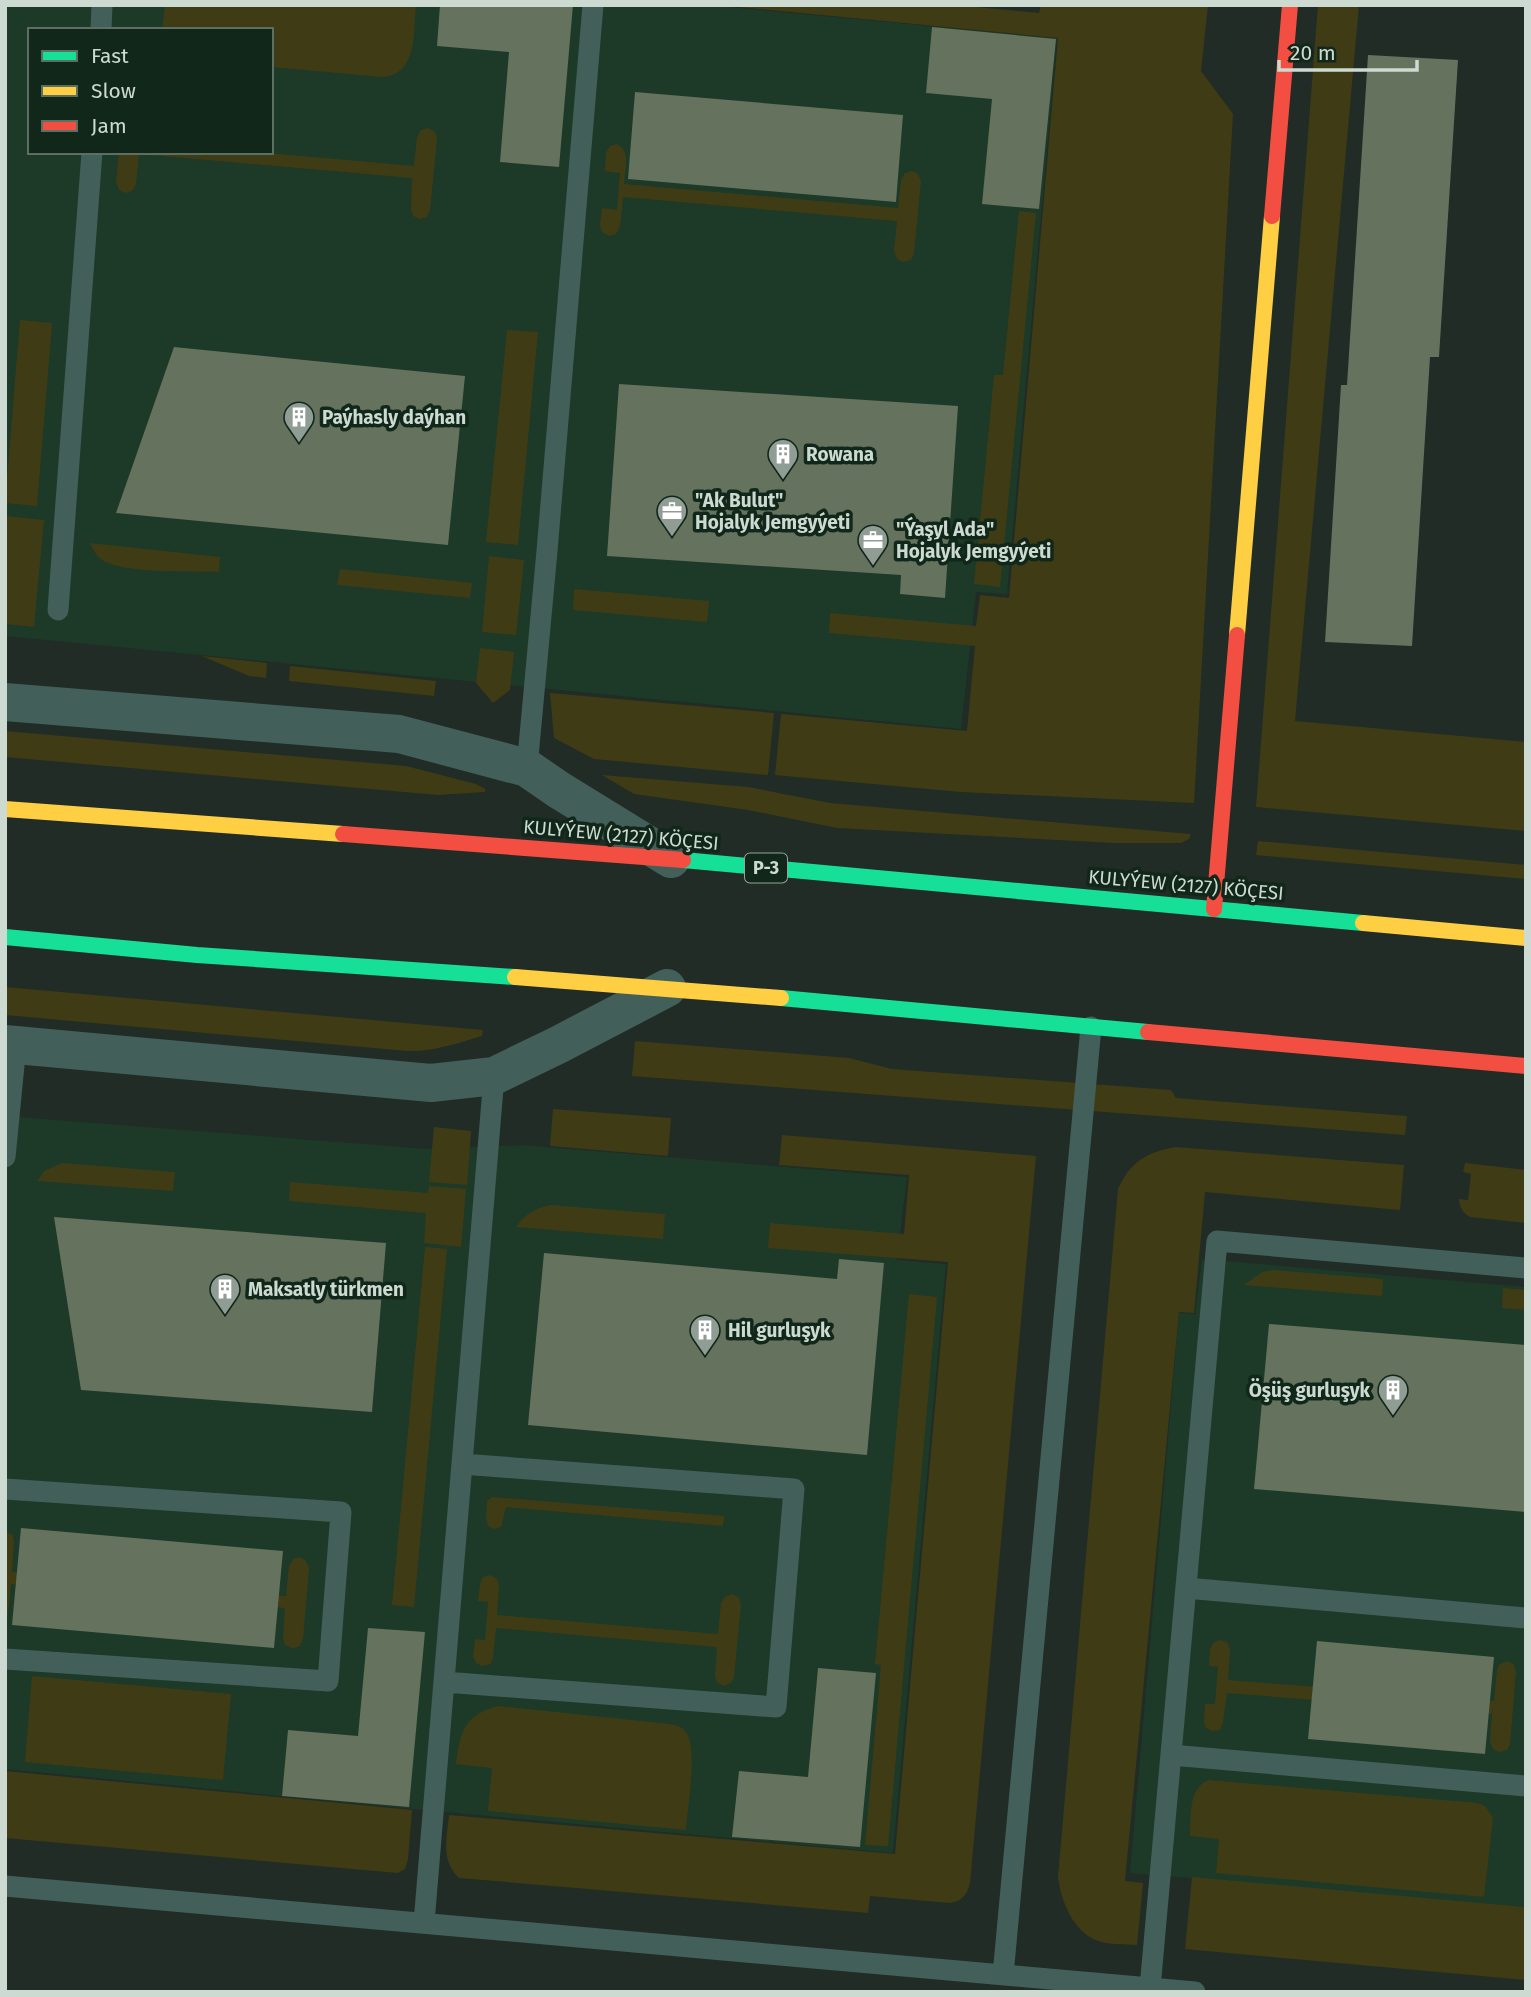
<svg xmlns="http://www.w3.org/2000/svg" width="1531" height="1997" font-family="'Fira Sans',sans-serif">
  <rect width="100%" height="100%" fill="#202c25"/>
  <!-- built -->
  <path fill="#1d3928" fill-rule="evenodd" d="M5 5H707L1057 38 1007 594 976 592 961 729 5 636ZM30 30H271V152H30Z
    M5 1116 428 1149 523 1145 907 1177 897 1260 946 1264 893 1853 413 1809 5 1769Z
    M1202 1259 1526 1287V1907L1130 1873 1179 1313 1195 1314Z"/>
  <!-- green -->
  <path fill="#3f3c15" d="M165 5H416C413 32 418 74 383 77L271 67V30H162Z
    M719 5H956L1039 13 1041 5H1208L1201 71 1233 114 1194 803 961 792 775 775 781 714 967 731 975 646 829 633 830 613 976 626 980 595 1009 598 1058 38Z
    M1318 5H1359L1295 721 1526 742V831L1256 807Z
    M428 128 435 132 437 139 430 210 427 217 420 219 413 216 411 209 412 178 139 154 136 184 132 191 125 193 119 190 116 182 119 152H257L414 166 417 137 421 130Z
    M617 144C632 152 624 171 624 184L898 208 901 180 905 173 912 171 918 174 921 181 914 253 911 260 903 262 897 259 894 251 897 221 623 197 620 226 616 234 609 236 602 232 600 225 602 208 617 210 620 173 605 171 606 153 610 146Z
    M1019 211 1036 213 1000 587 974 584 994 375H1003Z
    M20 320 52 323 37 506 5 503Z
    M507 330 538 332 518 545 486 542Z
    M5 516 44 520 34 627 5 624Z
    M90 543 220 557 219 572C190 571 132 573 108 563 98 559 94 552 90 543Z
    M489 556 524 560 516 635 482 632Z
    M340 569 472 583 470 598 337 585Z
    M574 589 709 601 707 622 573 610Z
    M480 648 514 652 510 690 493 703 476 683Z
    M202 656 267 663 266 678 249 676Z
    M290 666 436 681 434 696 289 681Z
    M550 693 774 713 768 775 594 759 554 738Z
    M5 731 406 766 476 784 485 789V792L438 795 5 757Z
    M602 775 748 787 830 803 1191 834 1189 839 1181 843H1114L837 828 748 810 634 794Z
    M1258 841 1526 865V879L1256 855Z
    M5 987 483 1030 482 1036C458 1043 433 1052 407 1051L5 1015Z
    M635 1041 849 1058 892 1069 1171 1090 1176 1098 1407 1116 1405 1135 632 1076Z
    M553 1109 671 1118 668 1156 550 1146Z
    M434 1127 471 1131 467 1185 429 1182Z
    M782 1135 1036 1156 970 1883C967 1895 962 1901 950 1903L870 1896 868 1913 459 1878C440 1860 447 1837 449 1815L895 1854 948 1262 768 1248 770 1223 904 1234 909 1175 779 1165Z
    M1175 1147 1404 1165 1400 1210 1205 1192 1194 1313 1179 1312 1125 1881 1143 1883 1137 1945C1125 1944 1110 1945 1098 1941 1073 1932 1061 1901 1058 1877L1118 1189C1130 1162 1147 1152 1175 1147Z
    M62 1163 175 1172 173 1191 37 1181 44 1171Z
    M1465 1163 1526 1170V1223L1470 1217C1464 1214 1459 1207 1459 1199L1468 1200 1471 1174 1463 1172Z
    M290 1182 428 1193 429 1186 466 1189 461 1247 424 1243 426 1213 289 1201Z
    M550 1205 665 1214 663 1239 516 1227C525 1214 536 1208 550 1205Z
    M425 1247 447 1249 414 1607 392 1605Z
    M1273 1270 1383 1279 1382 1296 1244 1285 1262 1272Z
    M1503 1288 1526 1290V1310L1502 1308Z
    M909 1294 937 1297 888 1846 865 1845 881 1665 875 1664Z
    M492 1497 724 1516 723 1526 506 1507 501 1527 494 1529 488 1526 486 1518 487 1501Z
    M6 1532 13 1535 14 1542 12 1572 286 1596 289 1566 293 1559 300 1557 306 1561 309 1568 303 1639 299 1647 292 1648 285 1645 283 1638 285 1608 11 1584 8 1614 5 1620Z
    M491 1575 497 1579 499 1585 497 1615 718 1634 721 1603 725 1597 732 1594 739 1598 741 1605 734 1677 731 1683 723 1686 717 1682 715 1676 717 1647 496 1628 493 1658 490 1664 482 1666 476 1663 473 1656 475 1639 485 1640 488 1602 478 1601 480 1584 483 1577Z
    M1221 1640 1228 1643 1230 1651 1228 1680 1494 1701 1497 1670 1500 1664 1508 1661 1514 1665 1516 1672 1510 1744 1507 1750 1499 1752 1493 1749 1490 1742 1492 1714 1227 1693 1223 1722 1220 1730 1212 1731 1206 1728 1204 1721 1205 1704H1215L1218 1667 1209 1666 1210 1649 1214 1642Z
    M32 1676 231 1694 223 1780 25 1762Z
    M498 1706 670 1724C675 1725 681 1726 685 1731 699 1745 687 1810 686 1830L488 1811 492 1768 456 1764C460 1732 464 1715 498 1706Z
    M5 1771 412 1810 408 1859 405 1869 398 1873 5 1838Z
    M1208 1780 1478 1803 1485 1806 1493 1818 1484 1897 1216 1873 1219 1839 1190 1836C1191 1817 1188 1789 1208 1780Z
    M1192 1877 1526 1907V1980L1185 1949Z"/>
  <!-- building -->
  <path fill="#65725e" d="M440 5H573L559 167 500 162 509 52 437 46Z
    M932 27 1056 39 1039 209 982 204 992 99 926 93Z
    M1368 55 1458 60 1439 357H1430L1412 646 1325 642 1341 385H1347Z
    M635 92 903 115 896 202 628 179Z
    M174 347 465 376 448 545 116 513Z
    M619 384 958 406 945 598 900 594 901 575 607 556Z
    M54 1217 386 1243 372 1412 81 1390Z
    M544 1253 837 1279 839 1259 884 1263 867 1455 528 1425Z
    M1269 1324 1526 1345V1512L1254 1489Z
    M21 1528 283 1551 274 1648 12 1625Z
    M368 1628 425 1632 409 1807 282 1796 288 1730 358 1736Z
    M1317 1641 1494 1657 1485 1754 1308 1739Z
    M818 1668 876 1673 860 1847 732 1837 739 1771 808 1777Z"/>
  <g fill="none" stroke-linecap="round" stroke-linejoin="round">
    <!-- lane -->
    <path stroke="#425f5a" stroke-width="21" d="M101 30 102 5
      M58 610 92 152
      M527 768 547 551 593 5
      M5 1157 16 1045
      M5 1489 341 1512 328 1681 5 1659
      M1186 1588 1526 1618
      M444 1682 776 1707 794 1489 462 1464
      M1171 1755 1526 1786
      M5 1886 1195 1992
      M424 1923 494 1076
      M1003 1975 1091 1027
      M1150 1988 1217 1241 1526 1268"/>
    <!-- street -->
    <path stroke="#425f5a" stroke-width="38" d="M5 702 399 734 527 768 559 790 671 859
      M5 1044 431 1083 494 1076 558 1045 667 988"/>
    <!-- fast -->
    <path stroke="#16e098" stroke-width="16" d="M683 860 1363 923
      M5 937 197 955 515 977
      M781 998 1148 1032"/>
    <!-- slow -->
    <path stroke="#ffcf43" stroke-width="16" d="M1237 635 1272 216
      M5 809 343 834
      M1363 923 1526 938
      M515 977 781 998"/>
    <!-- jam -->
    <path stroke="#f24e42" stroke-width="16" d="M1272 216 1290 5
      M343 834 683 860
      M1214 909 1237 635
      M1148 1032 1526 1066"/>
  </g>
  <!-- icons -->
  <defs>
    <g id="building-pin" transform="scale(1.575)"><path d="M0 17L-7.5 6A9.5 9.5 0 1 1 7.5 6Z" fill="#909d95" stroke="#11271a"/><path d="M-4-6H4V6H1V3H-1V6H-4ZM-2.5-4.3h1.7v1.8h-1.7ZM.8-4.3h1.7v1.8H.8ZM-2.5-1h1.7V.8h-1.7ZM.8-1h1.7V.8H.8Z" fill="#fff"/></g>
    <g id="office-pin" transform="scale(1.575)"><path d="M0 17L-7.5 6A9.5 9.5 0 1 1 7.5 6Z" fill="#909d95" stroke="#11271a"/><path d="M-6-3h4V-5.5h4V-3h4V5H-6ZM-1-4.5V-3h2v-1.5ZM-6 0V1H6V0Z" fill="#fff"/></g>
  </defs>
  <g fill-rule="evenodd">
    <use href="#building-pin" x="299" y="417"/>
    <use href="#building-pin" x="783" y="454"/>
    <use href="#office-pin" x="672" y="511"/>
    <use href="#office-pin" x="873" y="540"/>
    <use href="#building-pin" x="225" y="1289"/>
    <use href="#building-pin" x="705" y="1330"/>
    <use href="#building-pin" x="1393" y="1390"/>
  </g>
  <g text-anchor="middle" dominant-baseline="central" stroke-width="7" stroke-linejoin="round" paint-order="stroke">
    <!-- shield labels -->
    <rect fill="#11271a" stroke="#95a49a" stroke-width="2" x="745" y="853.5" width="42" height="29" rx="5"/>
    <g font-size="18" font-weight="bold" fill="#cddad1">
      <text x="766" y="868">P-3</text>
    </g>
    <!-- poi labels -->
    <g font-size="19" font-weight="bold" fill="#cddad1" stroke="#11271a" text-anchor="start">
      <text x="322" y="417">Paýhasly daýhan</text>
      <text x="806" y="454">Rowana</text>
      <text x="695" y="500">"Ak Bulut"<tspan x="695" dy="22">Hojalyk Jemgyýeti</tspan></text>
      <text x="896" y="529">"Ýaşyl Ada"<tspan x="896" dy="22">Hojalyk Jemgyýeti</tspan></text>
      <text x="248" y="1289">Maksatly türkmen</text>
      <text x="728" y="1330">Hil gurluşyk</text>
      <text x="1370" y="1390" text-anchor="end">Öşüş gurluşyk</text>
    </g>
    <!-- street labels -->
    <g font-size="19" fill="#cddad1" stroke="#11271a">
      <text transform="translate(621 835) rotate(5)">KULYÝEW (2127) KÖÇESI</text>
      <text transform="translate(1186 885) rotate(5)">KULYÝEW (2127) KÖÇESI</text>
    </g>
  </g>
  <!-- border -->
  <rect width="1531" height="1997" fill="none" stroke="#cddad1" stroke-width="14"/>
  <!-- legend -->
  <rect x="28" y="28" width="245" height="126" fill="#11271a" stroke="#5c6f63" stroke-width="2"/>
  <rect x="42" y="51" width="35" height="10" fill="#16e098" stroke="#5c6f63" stroke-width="2"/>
  <text x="91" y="63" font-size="21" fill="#cddad1">Fast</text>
  <rect x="42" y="86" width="35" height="10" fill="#ffcf43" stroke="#5c6f63" stroke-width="2"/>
  <text x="91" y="98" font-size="21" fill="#cddad1">Slow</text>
  <rect x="42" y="121" width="35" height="10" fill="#f24e42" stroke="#5c6f63" stroke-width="2"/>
  <text x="91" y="133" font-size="21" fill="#cddad1">Jam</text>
  <!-- scale -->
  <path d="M1279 60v10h138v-10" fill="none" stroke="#cddad1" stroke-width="3.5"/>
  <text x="1290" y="60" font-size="21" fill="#cddad1" stroke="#11271a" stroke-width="5" paint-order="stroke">20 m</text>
</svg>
